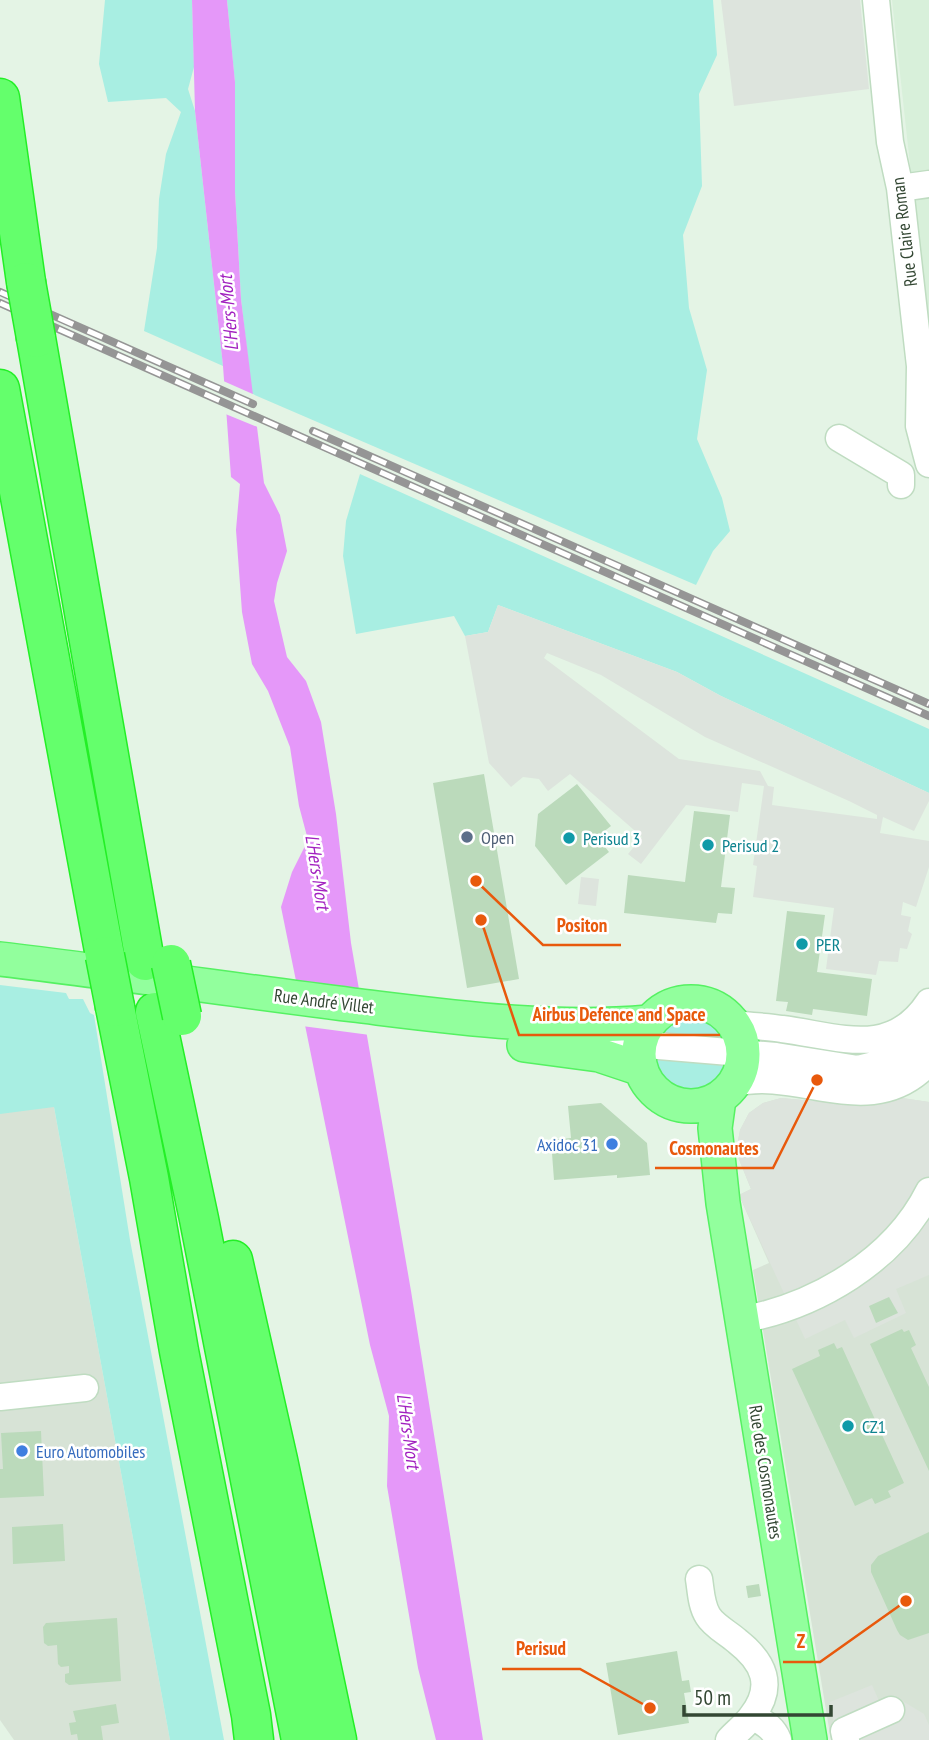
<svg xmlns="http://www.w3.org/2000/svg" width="929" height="1740" font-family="'PT Sans Narrow',sans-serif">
  <rect width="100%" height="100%" fill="#e4f4e5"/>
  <!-- residential -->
  <path fill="#d8f0da" d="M892 0H929V372L913 192Z"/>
  <!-- industrial -->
  <path fill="#d7e3d6" d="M0 1009 38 1020 170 1740H14L0 1720Z
    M781 1098 846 1104 902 1098 929 1102V1740H831L753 1270 769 1263 739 1195 751 1189 736 1152 740 1130 749 1113 763 1103Z"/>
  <!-- green -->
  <path fill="#a8eee2" d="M105 0H192L194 67 188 89 195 111 223 366 144 331 157 248 159 199 166 154 181 112 166 98 108 102 99 64Z
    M227 0H713L717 55 699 94 702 186 683 235 689 308 707 370 697 439 722 498 730 531 713 551 696 585 252 394 241 299 235 191V83Z
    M360 474 929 729V793L721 696 677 672 498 605 488 632 465 636 454 616 356 634 343 556 346 521Z
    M0 985 66 993 69 999H83L90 1013 94 1015 130 1240 224 1740H170L54 1107 0 1114Z
    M691 1016C707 1018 718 1025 725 1039L655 1040C664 1025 673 1018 691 1016Z
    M652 1055 728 1059C719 1104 660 1100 652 1055Z"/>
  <!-- parking -->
  <path fill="#dde4dd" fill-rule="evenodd" d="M721 0H860L869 89 734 106Z
    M498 605 677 672 721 696 929 793V801L914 831 883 817 880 833 929 841V867L916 907 903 902 901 915 911 917 908 931 912 934 907 949 900 948 898 962 879 961 876 975 826 969 834 908 753 897 757 866 753 865 764 786 742 783 738 812 686 805 641 864 628 854 642 837 570 774 548 791 539 779 523 777 511 787 489 763 465 636 488 632ZM547 653 601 675 705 737 849 801 877 815V819L772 805 774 787 768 786 760 771 679 759 544 658Z
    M581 877 599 879 596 906 578 904Z
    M781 1098 846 1104 902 1098 929 1102V1275L896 1289 906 1313 854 1338 845 1320 805 1339 739 1195 751 1189 736 1152 740 1130 749 1113 763 1103Z
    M872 1685 879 1701 894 1696 924 1714 929 1725V1740H837L830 1702Z"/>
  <!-- water -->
  <path fill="#e598f9" d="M192 0H227L235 82V191L241 299 264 483 280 515 287 551 277 583 274 601 287 657 306 681 321 722 336 814 351 943 411 1291 483 1740H436L418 1668 387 1486 389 1416 370 1345 281 907 292 872 308 840 299 806 290 747 268 691 252 664 242 612 236 530 240 484 231 477 223 366 195 111Z"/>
  <!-- pier -->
  <path fill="#e4f4e5" d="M221 380 255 395 260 428 223 413Z
    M295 986 363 994 370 1035 302 1026Z"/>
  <!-- building -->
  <path fill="#bbdabb" d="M484 774 519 979 467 988 433 783Z
    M577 784 611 826 602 833 601 842 609 852 566 885 535 846 538 814Z
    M694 811 730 815 721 887 735 888 732 914 718 913 716 923 624 913 628 875 685 882Z
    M787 911 825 915 817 972 872 979 867 1016 813 1009 812 1015 786 1011 788 1002 776 1001Z
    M601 1103 647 1143 650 1175 617 1178V1175L554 1180 551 1140 571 1138 568 1106Z
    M889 1297 898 1313 876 1323 869 1306Z
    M902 1329 904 1332 909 1330 916 1345 911 1348 929 1387V1471L870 1344Z
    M834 1343 837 1349 842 1347 904 1483 888 1491 891 1497 875 1504 872 1498 855 1506 792 1369 820 1356 818 1350Z
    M41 1431 44 1496 0 1498V1469H3L1 1433Z
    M63 1524 65 1561 13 1564 12 1527Z
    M929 1532V1633L908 1640 900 1635 897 1630 871 1572V1565L878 1556Z
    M759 1584 761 1596 748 1598 746 1586Z
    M117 1618 121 1681 69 1685 65 1682V1674L69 1673V1666L61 1667 58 1664 57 1645 48 1646 44 1643 43 1627 46 1623Z
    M677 1651 682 1681 689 1680 691 1692 684 1693 689 1723 618 1735 606 1663Z
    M116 1704 119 1723 101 1726 103 1740H78L77 1734 71 1735 69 1723 76 1722 73 1711Z"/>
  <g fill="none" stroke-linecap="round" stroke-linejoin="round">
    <!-- minor casing -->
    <g stroke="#bfdcc1" stroke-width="29">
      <path id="minor" d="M876 0 890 142 900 188 920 366 919 426 929 464
        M900 188 929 184
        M839 438 901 475V485
        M734 1023C750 1027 766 1026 782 1029 838 1036 891 1060 929 1002
        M576 1039 776 1056 858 1069 895 1060 910 1051 929 1032
        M735 1083C801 1067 872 1124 929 1062
        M741 1320C816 1306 894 1261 929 1191
        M0 1397 85 1388
        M699 1579C701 1591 701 1605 708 1616 714 1626 728 1633 737 1641 764 1662 775 1686 752 1716 746 1725 736 1732 729 1740
        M752 1716C764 1723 773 1727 778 1740
        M846 1740 844 1731 891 1710"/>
    </g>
    <!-- major casing -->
    <g stroke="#55f162" stroke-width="36">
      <path id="major" d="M0 959C118 973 235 990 353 1005 452 1017 550 1031 649 1022
        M639 1054a52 52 0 1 1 104 0a52 52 0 1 1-104 0Z
        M524 1045 599 1055 641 1069
        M719 1099 715 1128 723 1203 810 1740"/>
    </g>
    <!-- highway casing -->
    <g stroke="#23ef26" stroke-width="41">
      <path id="highway" d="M0 98 26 282
        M36 338 145 961
        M0 389 105 956
        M115 1007 149 1178 179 1351 251 1715 254 1740
        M155 1012 199 1219 301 1740
        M233 1260 278 1460 337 1740"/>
    </g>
    <!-- minor -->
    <use href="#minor" stroke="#fff" stroke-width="26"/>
    <!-- major -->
    <use href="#major" stroke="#92ff9d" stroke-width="33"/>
    <!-- highway -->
    <use href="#highway" stroke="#64ff6c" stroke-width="38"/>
    <!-- rail casing -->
    <g stroke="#959595" stroke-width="8">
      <path id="rail" d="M0 292 253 404
        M0 303 929 716
        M313 431 929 704"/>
    </g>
    <!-- rail -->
    <use href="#rail" stroke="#fff" stroke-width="5" stroke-dasharray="16" stroke-linecap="butt"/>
    <!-- highway-bridge casing -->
    <g stroke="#23ef26" stroke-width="41" stroke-linecap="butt">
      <path id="highway-bridge" d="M26 282 36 338
        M105 956 115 1007
        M171 964 182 1016"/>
    </g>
    <!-- highway-bridge -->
    <use href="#highway-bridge" stroke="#64ff6c" stroke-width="38"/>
  </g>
  <!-- markers -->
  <circle fill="#5c6f8a" stroke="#fff" stroke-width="2.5" cx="467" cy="837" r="7"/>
  <g fill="#0f9aa8" stroke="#fff" stroke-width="2.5">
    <circle cx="569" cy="838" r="7"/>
    <circle cx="708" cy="845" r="7"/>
    <circle cx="802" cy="944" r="7"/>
    <circle cx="848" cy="1426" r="7"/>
  </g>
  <g fill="#3f7fe0" stroke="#fff" stroke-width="2.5">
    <circle cx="612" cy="1144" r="7"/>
    <circle cx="22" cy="1451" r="7"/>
  </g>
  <g text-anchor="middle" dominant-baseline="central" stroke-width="5" stroke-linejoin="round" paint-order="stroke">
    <!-- street labels -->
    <g font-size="18" fill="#334733" stroke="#fff">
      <text transform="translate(904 232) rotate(-97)">Rue Claire Roman</text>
      <text transform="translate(324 1001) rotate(7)">Rue André Villet</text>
      <text transform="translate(766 1472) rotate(81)">Rue des Cosmonautes</text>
    </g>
    <!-- service labels -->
    <g font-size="18" fill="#4e5e75" stroke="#fff" text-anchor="start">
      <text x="481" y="837">Open</text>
    </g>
    <!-- culture labels -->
    <g font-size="18" fill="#0d838f" stroke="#fff" text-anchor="start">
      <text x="583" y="838">Perisud 3</text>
      <text x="722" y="845">Perisud 2</text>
      <text x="816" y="944">PER</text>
      <text x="862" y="1426">CZ1</text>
    </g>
    <!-- shop labels -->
    <g font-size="18" fill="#366cbe" stroke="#fff" text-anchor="end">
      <text x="598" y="1144">Axidoc 31</text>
      <text x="36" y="1451" text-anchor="start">Euro Automobiles</text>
    </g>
    <!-- water labels -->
    <g font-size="19" font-style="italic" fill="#a120bf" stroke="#fff">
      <text transform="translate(228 313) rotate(-95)">L'Hers-Mort</text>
      <text transform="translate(318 872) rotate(81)">L'Hers-Mort</text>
      <text transform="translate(409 1431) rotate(82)">L'Hers-Mort</text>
    </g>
  </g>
  <!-- callouts -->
  <path fill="none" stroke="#e8590c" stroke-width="2.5" d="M476 881L543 945H621M481 920L519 1035H720M817 1080L773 1168H655M906 1601L820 1662H783M650 1708L580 1669H502"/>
  <g fill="#e8590c" stroke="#fff" stroke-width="2.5">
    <circle cx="476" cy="881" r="7"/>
    <circle cx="481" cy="920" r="7"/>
    <circle cx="817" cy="1080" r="7"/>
    <circle cx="906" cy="1601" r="7"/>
    <circle cx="650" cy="1708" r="7"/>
  </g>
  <g font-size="19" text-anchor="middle" font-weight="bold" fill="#e8590c" stroke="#fff" stroke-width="5" stroke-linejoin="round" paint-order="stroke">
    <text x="582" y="932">Positon</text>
    <text x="619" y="1021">Airbus Defence and Space</text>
    <text x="714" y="1155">Cosmonautes</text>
    <text x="801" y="1648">Z</text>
    <text x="541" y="1655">Perisud</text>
  </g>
  <!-- scale -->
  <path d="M684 1705v10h147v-10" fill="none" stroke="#334733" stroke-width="3.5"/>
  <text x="694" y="1705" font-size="21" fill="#334733" stroke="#ffffff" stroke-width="5" paint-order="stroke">50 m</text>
</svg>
